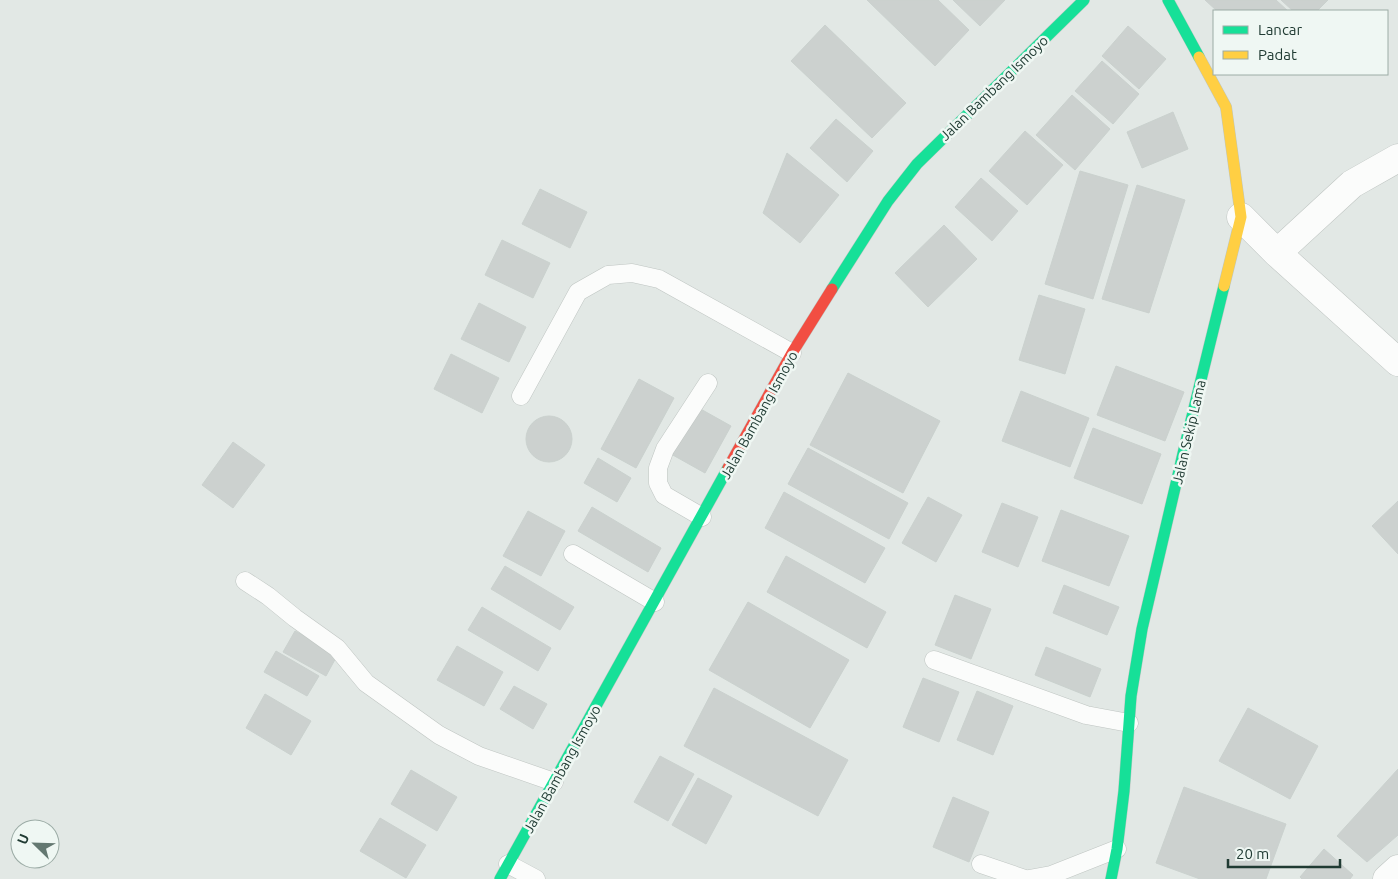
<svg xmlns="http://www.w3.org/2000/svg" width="1398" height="879" font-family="Ubuntu,sans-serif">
  <rect width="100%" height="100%" fill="#e2e8e5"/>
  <!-- building -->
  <path fill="#ccd1cf" stroke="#cad1ce" d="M867 0H938L969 30 935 66Z
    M953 0H1005L980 26Z
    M1205 0H1276L1288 11H1217Z
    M1281 0H1328L1317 11H1293Z
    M825 25 906 103 872 138 791 61Z
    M1128 26 1166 59 1139 89 1102 56Z
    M1102 61 1139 94 1113 124 1075 91Z
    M1072 95 1110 129 1075 170 1036 135Z
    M1173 112 1188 149 1142 168 1127 132Z
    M836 119 873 151 847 182 810 148Z
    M1025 131 1063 165 1027 205 989 171Z
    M787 153 839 195 800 243 763 213Z
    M1080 171 1128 185 1093 299 1045 284Z
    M981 178 1018 211 992 241 955 207Z
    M1137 185 1185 200 1149 313 1102 299Z
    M540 189 587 212 570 248 522 224Z
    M944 225 977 259 928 307 895 273Z
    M502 240 550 263 533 298 485 275Z
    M1039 295 1085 309 1065 374 1019 360Z
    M479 303 526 327 509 362 461 339Z
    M451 354 499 378 482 413 434 389Z
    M1116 366 1184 392 1165 441 1097 415Z
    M848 373 940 421 903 493 810 445Z
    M639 379 674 398 636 468 601 449Z
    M1021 391 1089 418 1070 467 1002 441Z
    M697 407 731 426 705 473 671 454Z
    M526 439a23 23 0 1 1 46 0a23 23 0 1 1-46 0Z
    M1093 428 1161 454 1142 504 1074 478Z
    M233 442 265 465 233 508 202 485Z
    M808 448 908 503 889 539 788 484Z
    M598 458 631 478 617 502 584 483Z
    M784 492 885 548 865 583 765 528Z
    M928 497 962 515 936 562 902 543Z
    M1398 501V554L1372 526Z
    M1002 503 1038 517 1018 567 982 552Z
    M592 507 661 548 648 572 578 531Z
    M1061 510 1129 536 1109 586 1042 561Z
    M528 511 565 531 541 576 503 556Z
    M786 556 886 612 867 648 767 592Z
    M505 566 574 607 560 630 491 589Z
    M1064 585 1119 607 1107 635 1053 613Z
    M955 595 991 609 971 659 935 645Z
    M748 602 849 660 810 728 709 670Z
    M482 607 551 648 538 671 468 630Z
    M295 631 338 654 326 676 283 652Z
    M457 646 503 672 484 706 437 680Z
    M1046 647 1101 669 1090 697 1035 675Z
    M276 651 319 676 307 696 264 672Z
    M923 678 959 692 939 742 903 727Z
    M514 686 547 704 533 729 500 709Z
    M714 688 848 760 818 816 684 746Z
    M977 691 1013 706 993 755 957 740Z
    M265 694 311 721 291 755 246 728Z
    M1248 708 1318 746 1290 799 1219 761Z
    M660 756 694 774 668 821 634 802Z
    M1398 769V835L1367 862 1337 836Z
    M411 770 457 797 437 831 391 804Z
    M698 778 732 796 706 844 672 825Z
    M1184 787 1286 824 1266 879H1200L1156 863Z
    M953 797 989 812 969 862 933 847Z
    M380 818 426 845 406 878 360 851Z
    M1324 849 1353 875 1350 879H1302L1300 877Z"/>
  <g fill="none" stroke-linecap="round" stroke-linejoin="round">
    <!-- lane casing -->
    <g stroke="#bfc5c2" stroke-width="19">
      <path id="lane" d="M521 396 578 292 608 275 632 273 659 279 792 353
        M702 517 664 495 658 483V468L665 449 708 383
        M573 554 655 602
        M245 581 268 596 295 618 337 648 366 683 439 735 479 756 554 782
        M934 660 1086 715 1129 723
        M508 864 536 879
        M981 864 1025 879
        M1029 879 1051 875 1117 849"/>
    </g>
    <!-- street casing -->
    <g stroke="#bfc5c2" stroke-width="29">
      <path id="street" d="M1241 217 1277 253 1398 362
        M1277 253 1352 184 1398 158
        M1387 879 1398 869"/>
    </g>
    <!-- fast casing -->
    <g stroke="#bec6c2" stroke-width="12">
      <path id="fast" d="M1168 0 1199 57
        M832 289 888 201 917 164 1084 0
        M500 879 728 468
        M1111 879 1117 849 1124 791 1131 696 1142 629 1185 445 1224 286"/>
    </g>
    <!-- slow casing -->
    <g stroke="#bec6c2" stroke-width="12">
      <path id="slow" d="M1199 57 1226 107 1241 217 1224 286"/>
    </g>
    <!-- jam casing -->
    <g stroke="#bec6c2" stroke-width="12">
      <path id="jam" d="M728 468 792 353 832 289"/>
    </g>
    <!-- lane -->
    <use href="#lane" stroke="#fbfcfb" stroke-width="18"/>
    <!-- street -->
    <use href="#street" stroke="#fbfcfb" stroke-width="28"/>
    <!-- fast -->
    <use href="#fast" stroke="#16e098" stroke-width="11"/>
    <!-- slow -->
    <use href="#slow" stroke="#ffcf43" stroke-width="11"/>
    <!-- jam -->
    <use href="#jam" stroke="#f24e42" stroke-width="11"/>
  </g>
  <g text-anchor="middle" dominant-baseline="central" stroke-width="5" stroke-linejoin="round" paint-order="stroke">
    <!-- street labels -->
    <g font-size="14" fill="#203b33" stroke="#eff7f3">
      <text transform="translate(994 88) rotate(-44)">Jalan Bambang Ismoyo</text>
      <text transform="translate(759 415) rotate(-61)">Jalan Bambang Ismoyo</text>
      <text transform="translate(1189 432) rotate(-77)">Jalan Sekip Lama</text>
      <text transform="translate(562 769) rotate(-61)">Jalan Bambang Ismoyo</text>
    </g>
  </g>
  <!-- legend -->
  <rect x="1213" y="10" width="175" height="65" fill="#eff7f3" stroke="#9caca6"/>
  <rect x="1223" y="26" width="25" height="8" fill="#16e098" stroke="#9caca6"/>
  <text x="1258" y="35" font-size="15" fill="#203b33">Lancar</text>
  <rect x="1223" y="51" width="25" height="8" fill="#ffcf43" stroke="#9caca6"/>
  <text x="1258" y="60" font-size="15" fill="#203b33">Padat</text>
  <!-- north arrow -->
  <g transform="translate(35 844) rotate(293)"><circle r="24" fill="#eff7f3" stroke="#9caca6"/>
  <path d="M0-4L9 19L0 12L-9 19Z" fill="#647871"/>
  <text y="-8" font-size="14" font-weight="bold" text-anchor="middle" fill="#203b33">U</text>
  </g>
  <!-- scale -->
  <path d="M1228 859v8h112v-8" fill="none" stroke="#203b33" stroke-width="2.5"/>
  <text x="1236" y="859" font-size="15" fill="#203b33" stroke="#eff7f3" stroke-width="4" paint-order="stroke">20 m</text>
</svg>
